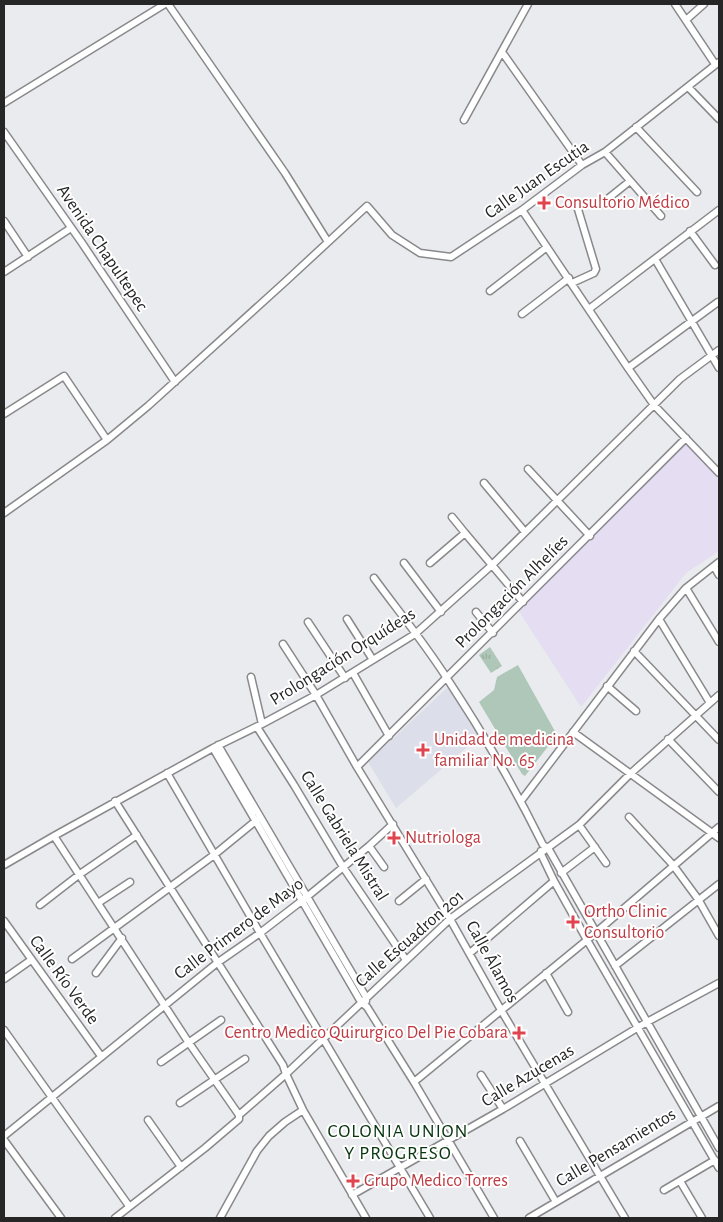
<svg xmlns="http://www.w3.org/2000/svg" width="723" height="1222" font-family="'Alegreya Sans',sans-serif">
  <defs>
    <pattern id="grass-tufts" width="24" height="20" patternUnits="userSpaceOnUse" patternTransform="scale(1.25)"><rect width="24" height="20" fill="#aec7b9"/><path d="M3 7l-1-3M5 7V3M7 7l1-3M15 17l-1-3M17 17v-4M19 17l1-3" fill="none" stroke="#96ab9f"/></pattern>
  </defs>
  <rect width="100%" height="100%" fill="#eaebee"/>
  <!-- built -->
  <path fill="#dcdfe9" d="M449 686 479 737 396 808 368 762Z"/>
  <!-- education -->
  <path fill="#e5ddf2" d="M686 439 719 477V551L686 573 581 707 518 610Z"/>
  <!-- grass -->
  <path fill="url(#grass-tufts)" d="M490 647 502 666 491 673 479 655Z"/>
  <!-- pitch -->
  <path fill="#aec7b9" d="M518 665 557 735 525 776 522 774 479 702 494 690 497 677Z"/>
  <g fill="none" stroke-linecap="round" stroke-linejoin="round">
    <!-- minor casing -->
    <g stroke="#89898c" stroke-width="9">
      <path id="minor" d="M168 4 285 173 328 242
        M675 4 715 64
        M686 20 704 4
        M502 52 582 165
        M688 87 719 119
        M4 103 165 4
        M464 120 528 4
        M636 127 697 192
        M4 132 82 243 175 382
        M605 152 661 216
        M600 205 630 181
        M522 210 628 368 654 405 719 473
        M4 221 28 257
        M690 231 715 265
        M655 259 719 368
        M4 272 71 228
        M572 283 594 273 596 269 577 206
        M490 291 547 247
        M589 309 719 210
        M522 314 569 278
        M628 368 718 302
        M4 414 64 376 107 440
        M528 469 590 536
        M484 483 525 532
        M4 513 107 440 148 406 286 281 367 206 392 235 420 253 451 257 522 210 582 165 605 152 719 62
        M452 517 465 533
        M404 563 441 612
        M430 563 465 533 523 602
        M714 566 719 575
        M374 578C399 612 426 645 448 680 483 733 515 788 543 845L548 848 719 1148
        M686 588 719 642
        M476 612 493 633
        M347 619 373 660
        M659 619 710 703
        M308 622 345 678
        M283 644 316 695 357 767 450 919 501 1010 625 1218
        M634 651 719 740
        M353 673 389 736
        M251 677 262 724
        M607 686 636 711
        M257 727 294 785 343 867 406 960
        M573 732 719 838
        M668 739 719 792
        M218 745 366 997V1001
        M213 748 361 1002 367 1007 414 1082 494 1218
        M357 767 686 438
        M167 773 260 933 430 1218
        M115 801 283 1065 286 1074 303 1110 366 1218
        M521 801 659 619 686 588 719 562
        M629 817 673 865 698 899 719 936
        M579 825 606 863
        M54 836 189 1043 239 1115
        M369 846 384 867
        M541 851V854L554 881 587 940 719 1168
        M4 865 54 836 213 748 262 724 316 695 415 634 492 565 680 379 719 350
        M561 873 595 847
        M399 901 426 879
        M98 903 130 882
        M40 905 80 874 137 835
        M4 921 101 1056
        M470 953 554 881
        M72 959 214 855 258 819
        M615 966 719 884
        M96 973 122 938
        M546 973 568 1012
        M4 979 31 960
        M4 1030 129 1206
        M161 1062 221 1020
        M481 1075 503 1109
        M414 1082 587 940 719 827
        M180 1103 245 1059
        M148 1120 181 1167
        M4 1136 217 963 260 933 308 896 369 846 393 824
        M4 1140 61 1218
        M520 1141 556 1202
        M680 1181 702 1218
        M664 1190 715 1160
        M352 1195 503 1109 647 1022 719 983
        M115 1218 205 1148 239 1119V1115L286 1074 450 919 579 825 630 774 719 695
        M220 1218 257 1151 269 1136 285 1122 303 1110
        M529 1218 719 1106"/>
    </g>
    <!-- minor -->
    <use href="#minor" stroke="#fff" stroke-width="6"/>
  </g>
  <!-- markers -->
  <g fill="#e0444e" stroke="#fff" stroke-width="2">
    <path d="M541.5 195.5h5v5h5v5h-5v5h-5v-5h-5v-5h5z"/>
    <path d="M420.5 742.5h5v5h5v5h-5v5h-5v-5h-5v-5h5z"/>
    <path d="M391.5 830.5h5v5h5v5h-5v5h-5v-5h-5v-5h5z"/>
    <path d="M570.5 914.5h5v5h5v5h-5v5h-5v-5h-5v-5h5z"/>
    <path d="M516.5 1025.5h5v5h5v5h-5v5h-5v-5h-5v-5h5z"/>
    <path d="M350.5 1173.5h5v5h5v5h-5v5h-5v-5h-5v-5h5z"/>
  </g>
  <g text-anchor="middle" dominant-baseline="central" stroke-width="4" stroke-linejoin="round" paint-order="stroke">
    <!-- street labels -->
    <g font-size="18" fill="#262627" stroke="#fff">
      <text transform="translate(537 180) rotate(-35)">Calle Juan Escutia</text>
      <text transform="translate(102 248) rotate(56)">Avenida Chapultepec</text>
      <text transform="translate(512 592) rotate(-45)">Prolongación Alhelíes</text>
      <text transform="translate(343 657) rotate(-32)">Prolongación Orquídeas</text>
      <text transform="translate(344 836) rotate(58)">Calle Gabriela Mistral</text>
      <text transform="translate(239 929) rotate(-37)">Calle Primero de Mayo</text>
      <text transform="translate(410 939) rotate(-41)">Calle Escuadron 201</text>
      <text transform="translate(492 962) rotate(61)">Calle Álamos</text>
      <text transform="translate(64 980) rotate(54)">Calle Río Verde</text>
      <text transform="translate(528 1076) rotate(-31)">Calle Azucenas</text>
      <text transform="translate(616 1148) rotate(-31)">Calle Pensamientos</text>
    </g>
    <!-- health labels -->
    <g font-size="18" fill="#be3a42" stroke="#fff" text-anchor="start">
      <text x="555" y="203">Consultorio Médico</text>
      <text x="434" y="740">Unidad de medicina<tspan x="434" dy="21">familiar No. 65</tspan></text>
      <text x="405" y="838">Nutriologa</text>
      <text x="584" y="912">Ortho Clinic<tspan x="584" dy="21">Consultorio</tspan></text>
      <text x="508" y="1033" text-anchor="end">Centro Medico Quirurgico Del Pie Cobara</text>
      <text x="364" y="1181">Grupo Medico Torres</text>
    </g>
    <!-- neighbourhood labels -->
    <g font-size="19" letter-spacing="1" fill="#083610" stroke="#fff">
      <text x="398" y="1131">COLONIA UNION<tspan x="398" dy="22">Y PROGRESO</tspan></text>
    </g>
  </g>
  <!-- border -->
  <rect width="723" height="1222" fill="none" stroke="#262627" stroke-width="10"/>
</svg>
